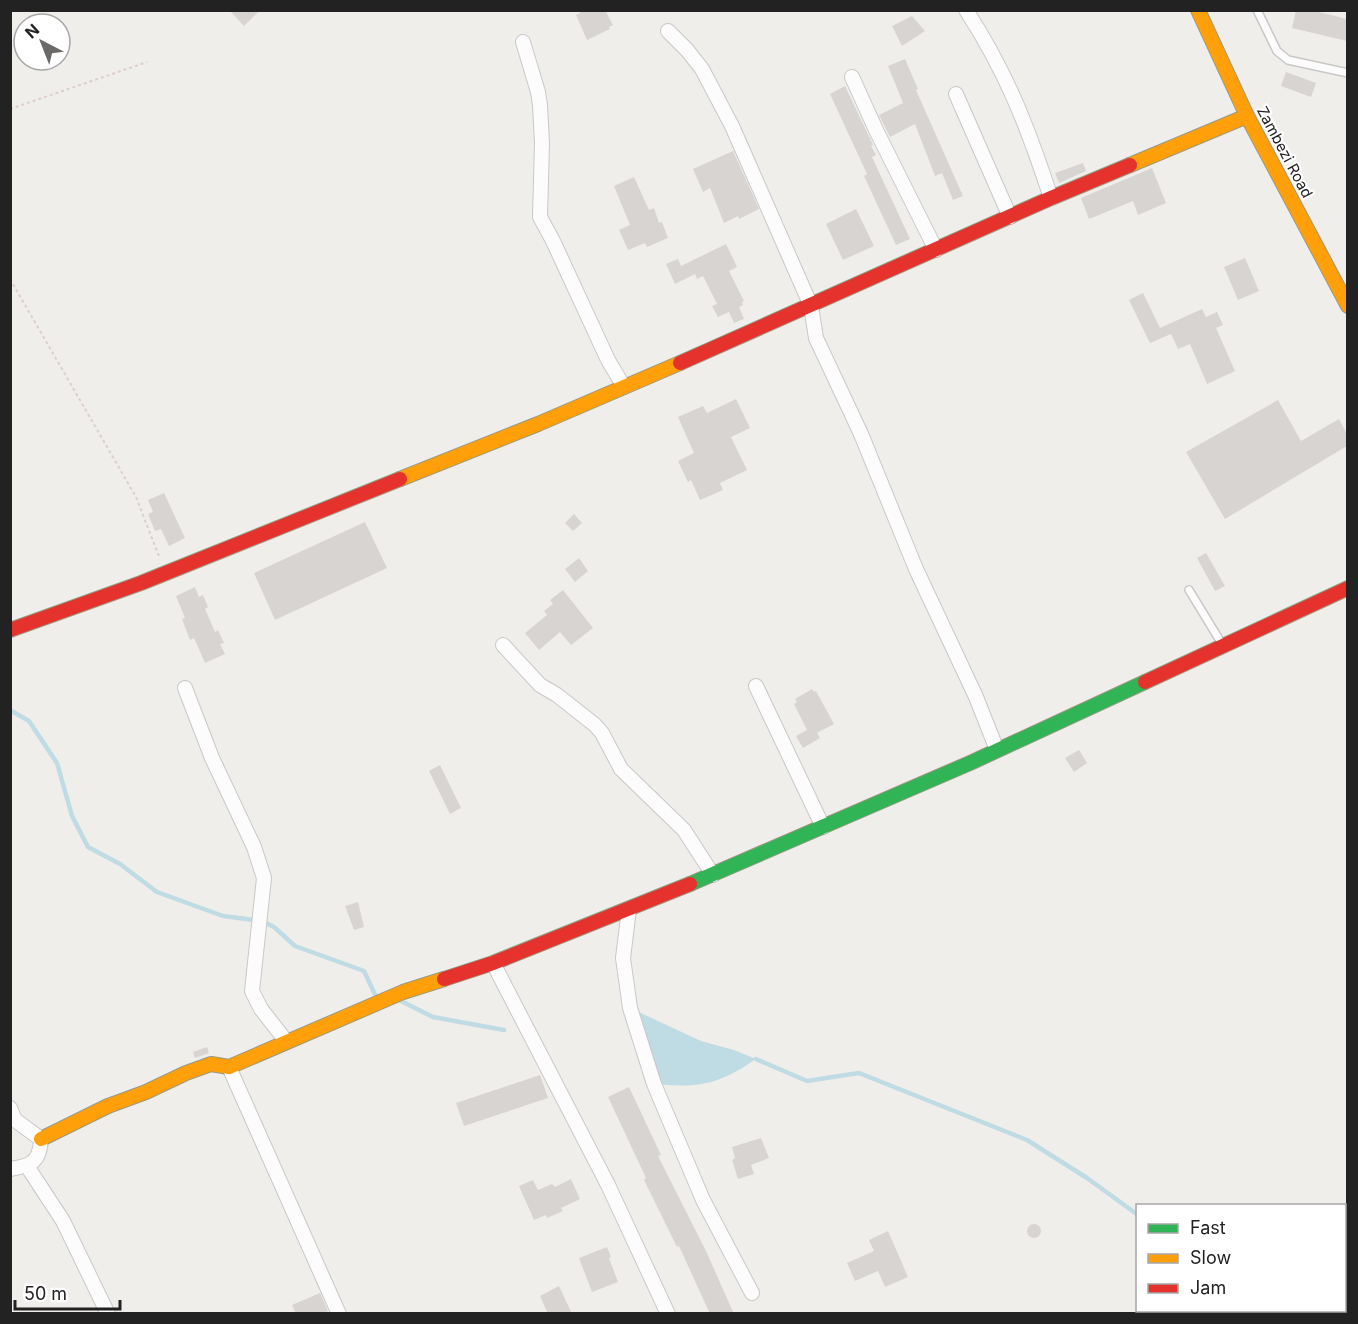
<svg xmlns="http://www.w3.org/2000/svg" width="1358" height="1324" font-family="Inter,sans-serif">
  <rect width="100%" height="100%" fill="#f0eeeb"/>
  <!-- water -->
  <path fill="#bfdbe3" d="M630 1008 701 1041 734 1050 756 1059C718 1085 699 1088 654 1084Z"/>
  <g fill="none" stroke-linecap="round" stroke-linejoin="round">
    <!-- stream -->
    <path stroke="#bfdbe3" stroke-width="4.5" d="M10 710 29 721 57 763 72 816 88 847 120 864 157 892 223 916 254 920
      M266 923 274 927 295 946 364 971 377 999
      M401 1001 433 1017 504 1030
      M756 1059 807 1081 859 1073 1027 1140 1087 1178 1138 1215"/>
  </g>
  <!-- building -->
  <path fill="#d7d4d2" d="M229 10H260L244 26Z
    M585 10H605L613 25 609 27 610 29 587 40 576 15Z
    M1296 10H1311L1347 19V41L1292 28Z
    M912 16 925 31 902 46 892 26Z
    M905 59 918 89 916 90 963 196 953 200 942 173 935 176 915 124 890 137 879 115 903 103 888 66Z
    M1286 72 1316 83 1311 97 1281 86Z
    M845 86 873 145 871 146 876 155 872 157 910 239 896 245 864 176 867 174 830 94Z
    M733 151 759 209 739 219 738 216 724 223 710 188 703 192 693 169Z
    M1083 163 1086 171 1059 183 1055 173Z
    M1152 168 1166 203 1138 215 1133 201 1089 219 1081 198Z
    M634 177 649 210 654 208 659 223 662 222 668 238 647 247 645 243 628 250 619 230 630 225 614 186Z
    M856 209 874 246 843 260 826 224Z
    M726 244 737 267 729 271 744 301 742 302 743 305 739 307 744 319 734 323 729 312 718 317 712 306 717 304 703 276 697 279 695 274 675 284 666 264 678 259 681 266Z
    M1245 258 1259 291 1238 300 1224 267Z
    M1143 293 1160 328 1202 309 1206 317 1217 312 1223 325 1216 328 1235 371 1207 384 1190 344 1178 349 1171 334 1150 343 1129 300Z
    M736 399 750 428 731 437 747 470 720 483 723 490 700 500 691 480 688 482 678 461 694 453 678 417 703 406 707 413Z
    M1278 400 1301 441 1339 419 1347 434V446L1225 519 1186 452Z
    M164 493 185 538 169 546 161 529 155 531 148 514 153 512 148 500Z
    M574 514 582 523 573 531 565 523Z
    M365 522 387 568 275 620 254 573Z
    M1206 553 1225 586 1215 591 1197 558Z
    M579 558 588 571 575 582 565 569Z
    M195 587 199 597 203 595 208 607 205 609 215 632 218 630 224 643 220 644 225 654 205 663 194 638 190 640 182 619 185 618 176 596Z
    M563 590 593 628 571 645 560 632 539 650 525 633 547 615 544 611 553 604 550 600Z
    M812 689 814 692 816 691 834 724 817 733 820 738 803 748 796 736 807 730 794 704 797 702 795 699Z
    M1079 750 1087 763 1074 772 1065 758Z
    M440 765 461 808 450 814 429 771Z
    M358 902 364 927 354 930 345 906Z
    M207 1047 209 1053 195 1058 193 1052Z
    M540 1075 548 1098 464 1126 456 1103Z
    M629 1087 661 1155 658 1156 706 1251 734 1314H710L679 1246 677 1247 644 1180 646 1178 608 1097Z
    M761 1138 769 1158 751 1165 754 1174 738 1179 732 1160 735 1158 732 1147Z
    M571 1179 580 1199 561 1208 563 1211 547 1218 546 1215 534 1220 519 1186 533 1180 538 1190 552 1184 555 1187Z
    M1027 1231a7 7 0 1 1 14 0a7 7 0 1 1-14 0Z
    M888 1231 908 1277 885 1287 878 1271 855 1281 847 1263 874 1251 869 1240Z
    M607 1247 611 1257 609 1258 618 1282 592 1292 579 1258Z
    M559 1286 572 1314H548L540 1296Z
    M320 1293 328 1311 323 1314H296L292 1305Z"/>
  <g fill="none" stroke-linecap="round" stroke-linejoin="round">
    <!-- lane casing -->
    <g stroke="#c9c8c7" stroke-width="10">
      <path id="lane" d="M1257 10 1277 51 1288 60 1348 73
        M1189 590 1222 644"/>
    </g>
    <!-- street casing -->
    <g stroke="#c9c8c7" stroke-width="16">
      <path id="street" d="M966 10C1007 73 1028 128 1051 198
        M668 31 687 50 702 69 732 126 811 306 816 338 861 434 916 569 976 697 997 750
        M523 42 538 92 540 105 542 143 540 217 553 241 608 360 624 387
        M852 77 876 130 936 250
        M956 94 1010 217
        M503 645 540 685 557 695 595 725 602 733 621 769 684 830 713 875
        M756 686 823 827
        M185 688 212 758 254 847 264 878 252 991 261 1009 286 1041
        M629 909 623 958 630 1008 654 1084 703 1200 752 1293
        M493 963 608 1185 668 1314
        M229 1067 339 1314
        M10 1108 15 1120 41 1139C40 1162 31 1166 10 1169
        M27 1166 63 1221 108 1314"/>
    </g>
    <!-- fast casing -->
    <g stroke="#999a82" stroke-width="16">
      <path id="fast" d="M690 884 970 763 1145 682"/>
    </g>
    <!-- slow casing -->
    <g stroke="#999a82" stroke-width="16">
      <path id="slow" d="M1198 10 1247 116 1348 306
        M1130 165 1247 116
        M400 479 538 424 680 363
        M41 1139 108 1106 146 1092 186 1073 211 1064 229 1067 403 992 444 979"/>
    </g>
    <!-- jam casing -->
    <g stroke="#999a82" stroke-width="16">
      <path id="jam" d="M680 363 1051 198 1130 165
        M10 630 141 583 400 479
        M1145 682 1348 588
        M444 979 493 963 690 884"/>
    </g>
    <!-- path -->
    <path stroke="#dccecd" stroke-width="2" stroke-dasharray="3 3" stroke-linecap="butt" d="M10 109 147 62
      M10 279 136 497 160 559"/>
    <!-- lane -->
    <use href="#lane" stroke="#fdfcfc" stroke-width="7"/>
    <!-- street -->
    <use href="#street" stroke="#fdfcfc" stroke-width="14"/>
    <!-- fast -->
    <use href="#fast" stroke="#30b455" stroke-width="14"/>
    <!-- slow -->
    <use href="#slow" stroke="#ff9f0a" stroke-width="14"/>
    <!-- jam -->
    <use href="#jam" stroke="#e5322d" stroke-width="14"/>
  </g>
  <g text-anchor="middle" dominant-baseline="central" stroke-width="4.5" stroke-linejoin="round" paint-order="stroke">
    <!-- street labels -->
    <g font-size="15" fill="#222" stroke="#fff">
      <text transform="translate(1285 152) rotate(62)">Zambezi Road</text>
    </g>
  </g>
  <!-- border -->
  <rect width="1358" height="1324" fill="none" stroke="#222222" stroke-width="24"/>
  <!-- legend -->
  <rect x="1136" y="1204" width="210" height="108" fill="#ffffff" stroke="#a7a7a7" stroke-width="1.5"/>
  <rect x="1148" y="1224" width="30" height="9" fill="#30b455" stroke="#a7a7a7" stroke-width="1.5"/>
  <text x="1190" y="1234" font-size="18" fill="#222222">Fast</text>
  <rect x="1148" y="1254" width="30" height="9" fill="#ff9f0a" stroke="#a7a7a7" stroke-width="1.5"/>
  <text x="1190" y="1264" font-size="18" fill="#222222">Slow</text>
  <rect x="1148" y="1284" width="30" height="9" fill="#e5322d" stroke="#a7a7a7" stroke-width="1.5"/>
  <text x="1190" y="1294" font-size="18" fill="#222222">Jam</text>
  <!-- north arrow -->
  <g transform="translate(42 42) rotate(318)"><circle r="28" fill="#ffffff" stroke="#a7a7a7" stroke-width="1.5"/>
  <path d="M0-4.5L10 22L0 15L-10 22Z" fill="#6a6968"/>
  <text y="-9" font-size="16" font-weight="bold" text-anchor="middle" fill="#222222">N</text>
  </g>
  <!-- scale -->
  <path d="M15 1300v9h105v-9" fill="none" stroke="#222222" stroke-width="3"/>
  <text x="24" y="1300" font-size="18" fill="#222222" stroke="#ffffff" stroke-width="4.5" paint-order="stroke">50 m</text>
</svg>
